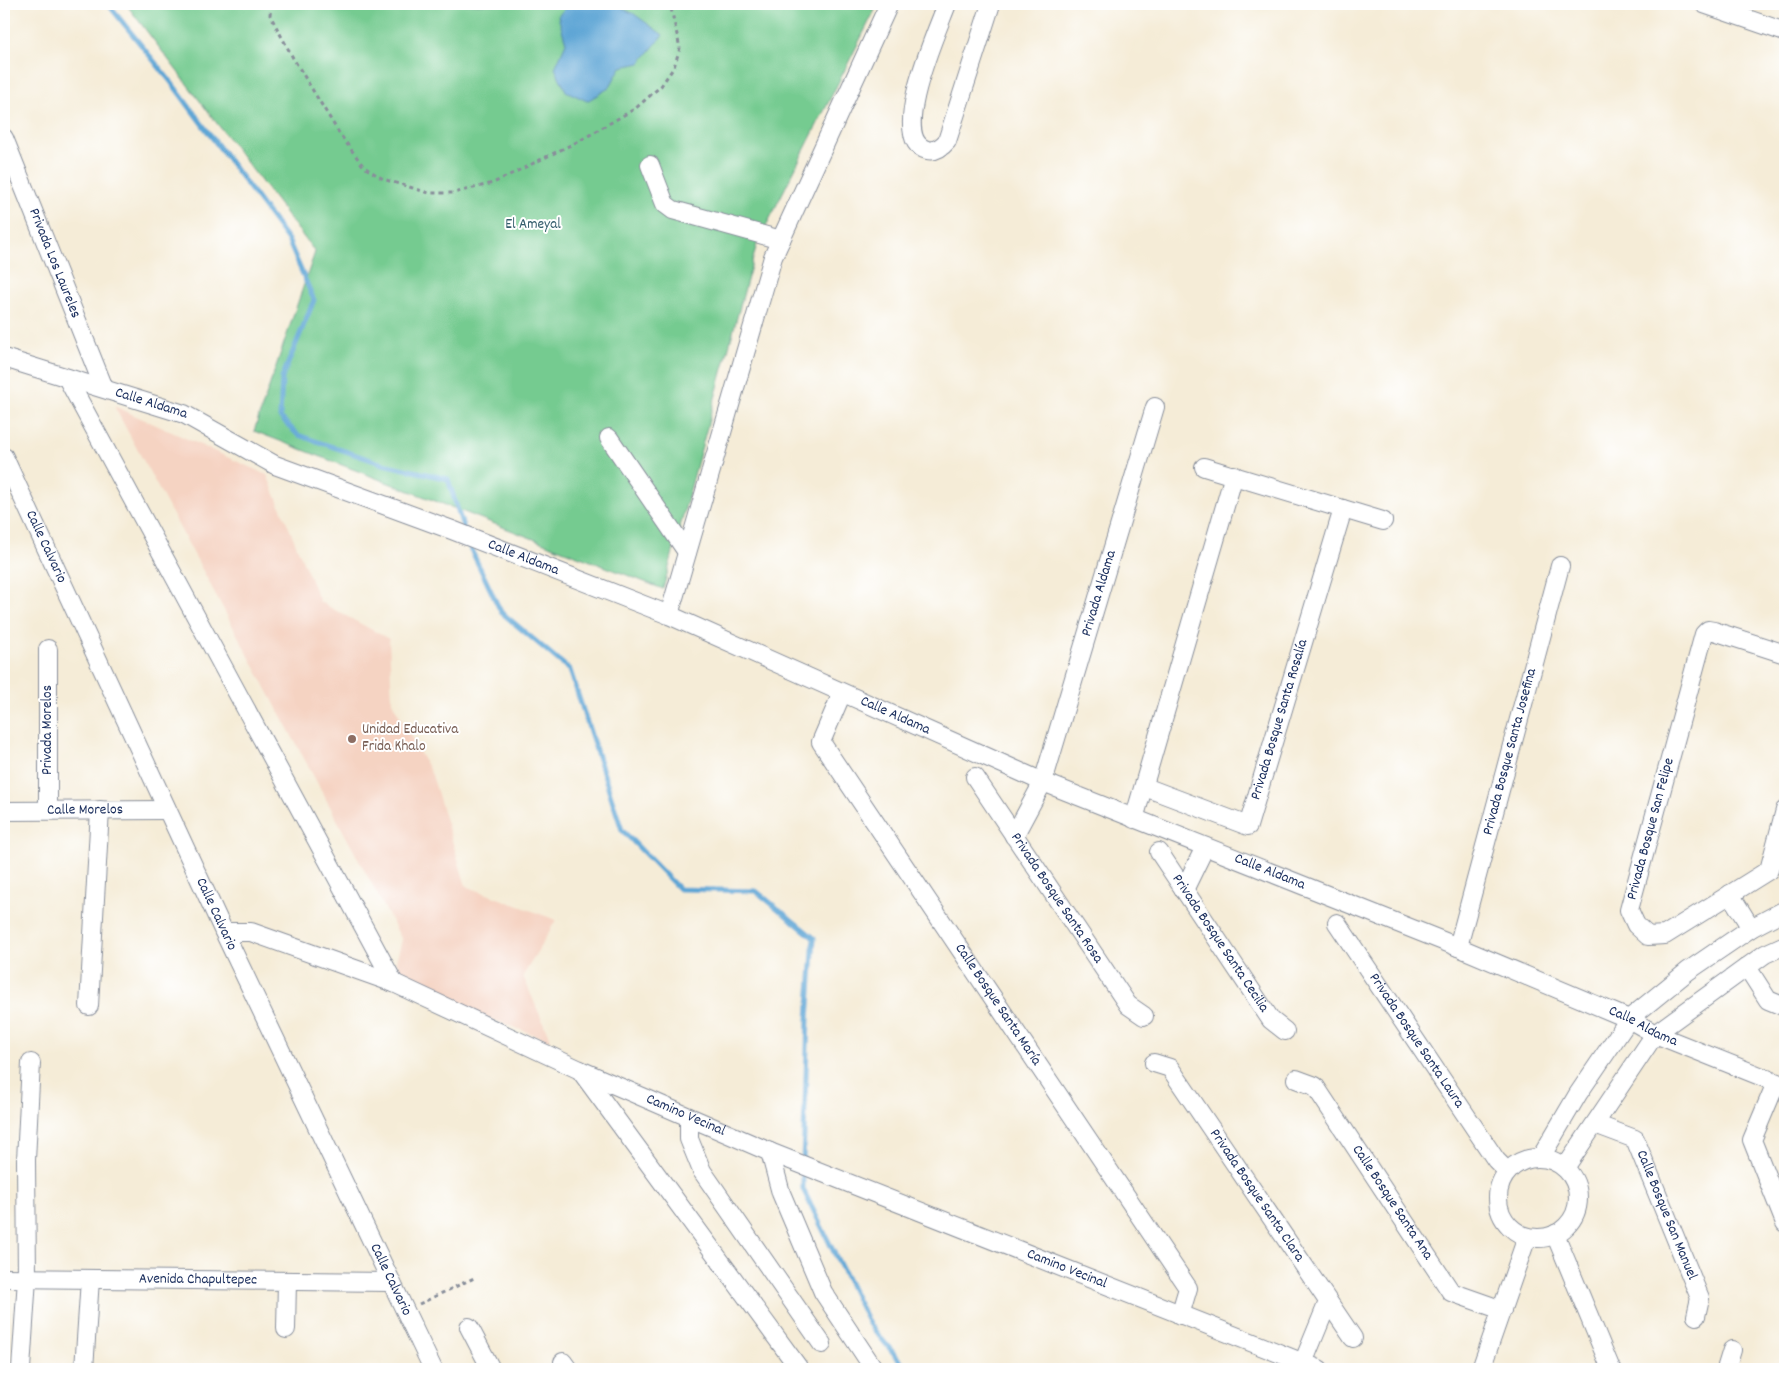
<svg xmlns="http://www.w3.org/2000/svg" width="1789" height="1373" font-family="Dekko,sans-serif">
  <rect width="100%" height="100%" fill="#fff"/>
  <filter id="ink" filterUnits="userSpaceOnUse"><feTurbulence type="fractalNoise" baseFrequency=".02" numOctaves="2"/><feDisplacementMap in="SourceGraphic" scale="10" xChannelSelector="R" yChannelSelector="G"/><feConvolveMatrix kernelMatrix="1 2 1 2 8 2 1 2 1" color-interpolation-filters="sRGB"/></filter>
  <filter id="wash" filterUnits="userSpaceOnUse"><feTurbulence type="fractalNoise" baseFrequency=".0096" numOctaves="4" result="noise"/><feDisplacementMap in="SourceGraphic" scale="20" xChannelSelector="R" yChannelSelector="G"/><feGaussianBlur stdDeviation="1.12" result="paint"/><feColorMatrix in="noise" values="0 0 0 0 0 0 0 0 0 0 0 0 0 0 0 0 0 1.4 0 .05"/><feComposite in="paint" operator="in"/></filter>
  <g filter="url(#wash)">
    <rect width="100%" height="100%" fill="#f5ecd7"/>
    <!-- built -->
    <path fill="#f5d3c2" d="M114 406 267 475 320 602 389 639 392 702 432 775 466 886 556 920 523 976 551 1041 413 990 396 961 402 940Z"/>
    <!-- green -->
    <path fill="#74cb90" stroke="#487d77" d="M126 4H878L757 244 663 589 254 431 315 252Z"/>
    <!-- water -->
    <path fill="#5ea6d5" stroke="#3c6a9a" d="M569 4H613L634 14 663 35 640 63 621 67 609 88 587 101 566 91 555 68 566 43 558 16Z"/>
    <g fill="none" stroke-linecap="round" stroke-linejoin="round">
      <!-- stream -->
      <path stroke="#5ea6d5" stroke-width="5" d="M108 4 171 82 288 240 314 300 282 378 280 417 298 435 383 464 448 479 464 530
        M467 541 501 612 570 670 622 830 679 889 756 891 814 938 808 1019 803 1161
        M803 1169V1189L869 1324 907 1369"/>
    </g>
  </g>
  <g filter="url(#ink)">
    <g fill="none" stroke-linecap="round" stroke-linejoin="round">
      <!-- minor casing -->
      <g stroke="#888e9a" stroke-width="20">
        <g id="minor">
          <path d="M947 4C938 29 887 140 927 150 936 152 942 147 947 141L991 4"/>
          <path d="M1704 4 1785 32"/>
          <path id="s1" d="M4 138 104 388"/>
          <path d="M650 165 665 204 673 210 781 240"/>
          <path id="s2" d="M4 358 184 414 275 465 452 530 669 615 1043 782 1458 947 1629 1019 1655 1034 1785 1086"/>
          <path d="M67 378 394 983"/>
          <path d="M609 438 687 552"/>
          <path id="s3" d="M4 457 224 932 433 1369"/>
          <path d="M1204 467 1383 521"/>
          <path d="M669 615 773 257 889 4"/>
          <path d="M48 649V810"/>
          <path d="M1785 654 1714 631 1708 630 1704 634 1629 910 1636 925 1648 936 1665 935 1769 870 1785 810"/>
          <path id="s4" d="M842 693 821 742 1188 1288 1180 1315"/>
          <path id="s5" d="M975 777 1128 1005 1144 1016"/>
          <path id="s6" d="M1145 787 1248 826 1343 509"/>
          <path id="s7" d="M4 811 167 810"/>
          <path d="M1134 819 1234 475"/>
          <path id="s8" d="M1014 836 1043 782 1155 407"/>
          <path id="s9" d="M1159 852 1271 1020 1285 1031"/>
          <path d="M1184 890 1205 847"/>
          <path d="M1730 894 1751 928"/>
          <path id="s10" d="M1337 923 1496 1160 1507 1171"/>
          <path d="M224 932H251L394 983 580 1070 798 1367 797 1369"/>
          <path id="s11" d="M1458 947 1560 566"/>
          <path d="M1747 967 1768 1000 1785 1007"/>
          <path d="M89 1006 100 810"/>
          <path id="s12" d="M1154 1063 1170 1068 1353 1338"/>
          <path id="s13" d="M580 1070 770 1152 1319 1369"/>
          <path id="s14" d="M1296 1079 1315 1086 1451 1292 1502 1310"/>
          <path d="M1776 1083 1752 1140 1785 1223"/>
          <path d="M689 1117V1139L702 1171 822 1344"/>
          <path id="s15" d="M1595 1124 1635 1139 1700 1298 1696 1316"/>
          <path d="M770 1152 781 1193 823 1292 874 1369"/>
          <path d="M1541 1157 1578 1094 1629 1019 1688 971 1751 928 1785 910"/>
          <circle cx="1538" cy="1198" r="40"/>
          <path d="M1565 1168 1655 1034 1765 954 1785 945"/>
          <path d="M1555 1234 1611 1369"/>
          <path id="s16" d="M4 1278 391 1282"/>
          <path d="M469 1327 491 1369"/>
          <path d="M286 1329 287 1281"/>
          <path d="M563 1362 568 1369"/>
          <path d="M1303 1363 1328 1302"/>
          <path d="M21 1369 27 1278 26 1160 31 1063"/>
          <path d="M84 1369 90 1279"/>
          <path d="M1481 1369 1527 1237"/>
          <path d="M1729 1369 1727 1366 1732 1350"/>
        </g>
      </g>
      <!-- path -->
      <path stroke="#888e9a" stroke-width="3" stroke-dasharray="4 4" stroke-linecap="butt" d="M271 4 270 15 293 58 339 133 364 167 383 179 429 193H454L493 183 581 140 636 108 661 86 674 67 680 48 670 4
        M419 1304 476 1277"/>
      <!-- minor -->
      <use href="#minor" stroke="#fff" stroke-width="18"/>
    </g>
  </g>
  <!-- markers -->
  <circle fill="#8d6e63" stroke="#fff" stroke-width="2" cx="352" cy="739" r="5"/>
  <g text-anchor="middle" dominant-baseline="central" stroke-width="4" stroke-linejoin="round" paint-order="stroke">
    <!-- park labels -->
    <g font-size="15" fill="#365e6d" stroke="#fff">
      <text x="533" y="225">El Ameyal</text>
    </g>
    <!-- street labels -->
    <g font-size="15" fill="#1b2f5e" stroke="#fff">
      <text stroke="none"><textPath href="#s1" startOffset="135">Privada Los Laureles</textPath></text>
      <text stroke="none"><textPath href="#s2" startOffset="154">Calle Aldama</textPath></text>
      <text stroke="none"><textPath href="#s3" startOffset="99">Calle Calvario</textPath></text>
      <text stroke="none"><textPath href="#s2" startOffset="558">Calle Aldama</textPath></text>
      <text stroke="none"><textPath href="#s8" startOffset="258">Privada Aldama</textPath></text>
      <text stroke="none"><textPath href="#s2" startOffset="962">Calle Aldama</textPath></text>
      <text stroke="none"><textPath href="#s6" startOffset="221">Privada Bosque Santa Rosalía</textPath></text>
      <text transform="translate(48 730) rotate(-90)">Privada Morelos</text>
      <text stroke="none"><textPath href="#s11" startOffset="202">Privada Bosque Santa Josefina</textPath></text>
      <text stroke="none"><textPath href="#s7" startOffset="81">Calle Morelos</textPath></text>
      <text transform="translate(1651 829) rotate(-75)">Privada Bosque San Felipe</text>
      <text stroke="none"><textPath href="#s2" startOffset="1368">Calle Aldama</textPath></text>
      <text stroke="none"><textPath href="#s5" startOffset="146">Privada Bosque Santa Rosa</textPath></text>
      <text stroke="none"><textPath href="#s3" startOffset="504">Calle Calvario</textPath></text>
      <text stroke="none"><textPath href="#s9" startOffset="110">Privada Bosque Santa Cecilia</textPath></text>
      <text stroke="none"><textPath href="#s4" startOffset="370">Calle Bosque Santa María</textPath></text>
      <text stroke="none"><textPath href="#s2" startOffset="1772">Calle Aldama</textPath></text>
      <text stroke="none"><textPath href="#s10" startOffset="142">Privada Bosque Santa Laura</textPath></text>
      <text stroke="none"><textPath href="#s13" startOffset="115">Camino Vecinal</textPath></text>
      <text stroke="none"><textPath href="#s12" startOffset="171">Privada Bosque Santa Clara</textPath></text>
      <text stroke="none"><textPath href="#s14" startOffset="160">Calle Bosque Santa Ana</textPath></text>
      <text stroke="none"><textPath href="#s15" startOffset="125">Calle Bosque San Manuel</textPath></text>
      <text stroke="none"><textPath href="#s13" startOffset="526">Camino Vecinal</textPath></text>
      <text stroke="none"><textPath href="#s16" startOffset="194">Avenida Chapultepec</textPath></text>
      <text stroke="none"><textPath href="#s3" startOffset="909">Calle Calvario</textPath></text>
    </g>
    <!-- education labels -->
    <g font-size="15" fill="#785e54" stroke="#fff" text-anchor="start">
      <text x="362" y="730">Unidad Educativa<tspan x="362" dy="17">Frida Khalo</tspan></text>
    </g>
  </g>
  <!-- margin -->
  <rect width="1789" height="1373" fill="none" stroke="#fff" stroke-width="20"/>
</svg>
